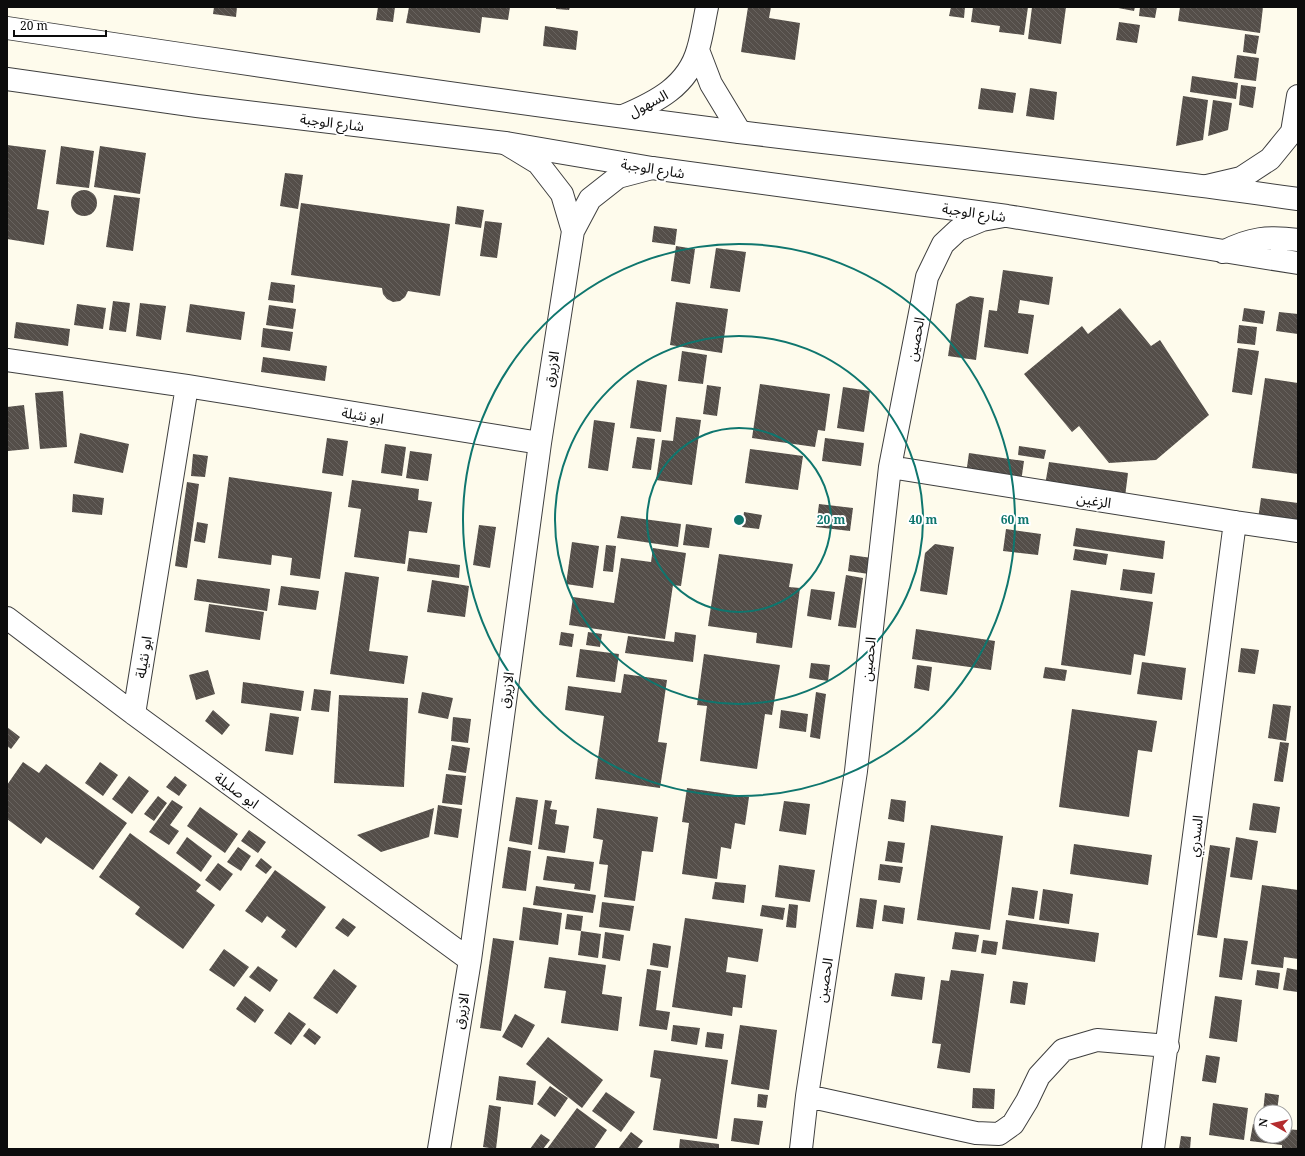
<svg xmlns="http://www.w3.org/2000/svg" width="1305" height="1156" font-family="'Noto Serif','Noto Sans Arabic',serif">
  <defs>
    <pattern id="building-back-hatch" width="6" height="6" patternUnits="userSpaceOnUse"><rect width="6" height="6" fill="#544e49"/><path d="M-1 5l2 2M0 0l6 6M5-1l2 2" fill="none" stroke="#68635f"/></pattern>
  </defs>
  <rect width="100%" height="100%" fill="#fefbec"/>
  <!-- building -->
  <path fill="url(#building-back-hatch)" d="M214 7H237L236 17 213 14Z
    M378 7H395L393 22 376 20Z
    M409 7H510L508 20 482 17 480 33 406 23Z
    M556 7H570L569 10 556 9Z
    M748 7H771L769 18 800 23 795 60 741 52Z
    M951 7H965L964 18 949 16Z
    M973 7H1028L1024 35 999 32 1000 26 971 22Z
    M1032 7H1066L1061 44 1028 39Z
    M1113 7H1135L1134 11Z
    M1140 7H1157L1155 18 1139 16Z
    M1180 7H1263L1260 33 1178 21Z
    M1119 22 1140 25 1137 43 1116 40Z
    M545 26 578 31 576 50 543 46Z
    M1245 34 1259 36 1256 54 1243 52Z
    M1237 55 1259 58 1256 81 1234 78Z
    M1192 76 1238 83 1236 99 1190 92Z
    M1241 85 1256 87 1253 108 1239 105Z
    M981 88 1016 93 1013 113 978 109Z
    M1030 88 1057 92 1054 120 1026 116Z
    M1183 96 1208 100 1203 140 1176 146Z
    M1213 100 1232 103 1228 130 1208 136Z
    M7 145 46 150 37 209 49 211 44 245 7 239Z
    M61 146 94 151 89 188 56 184Z
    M100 146 146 153 140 194 94 187Z
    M285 173 303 175 298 209 280 206Z
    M71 203a13 13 0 1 1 26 0a13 13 0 1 1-26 0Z
    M114 195 140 198 133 251 106 247Z
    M301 203 450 224 440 296 408 291 405 297 400 301 393 302 387 299 383 294 382 288 291 275Z
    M457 206 484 210 481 228 455 224Z
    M485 221 502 223 497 258 480 256Z
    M654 226 677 229 675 245 652 242Z
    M676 246 695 249 690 284 671 281Z
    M716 248 746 252 740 292 710 288Z
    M1003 270 1053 277 1049 305 1020 300 1018 313 1034 315 1028 354 984 347 989 310 997 311Z
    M271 282 295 285 293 303 268 300Z
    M970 296 984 298 976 360 948 356 956 304Z
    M113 301 130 303 126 332 109 330Z
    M676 302 728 309 722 353 670 345Z
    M140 303 166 306 161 340 136 336Z
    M77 304 106 308 103 329 74 325Z
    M190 304 245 312 241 340 186 332Z
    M269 305 296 309 293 329 266 325Z
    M1120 308 1151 346 1160 340 1209 415 1156 460 1109 463 1079 426 1072 432 1024 374 1082 326 1088 334Z
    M1244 308 1265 311 1263 324 1242 321Z
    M1279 312 1298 314V334L1276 331Z
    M16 322 70 329 68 346 14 338Z
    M1239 325 1257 327 1255 345 1237 343Z
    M263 328 293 332 290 351 261 347Z
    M1238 348 1259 351 1252 395 1232 392Z
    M682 351 707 355 703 384 678 381Z
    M263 357 327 366 325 381 261 372Z
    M1265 378 1298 383V474L1252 468Z
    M637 380 667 385 661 432 630 428Z
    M760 384 830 394 825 431 818 430 815 447 752 438Z
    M707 385 721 387 717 416 703 414Z
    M843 387 870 391 864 432 837 428Z
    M63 391 67 447 40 449 35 393Z
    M24 405 29 449 8 451 7 407Z
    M676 417 701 420 692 485 656 480 662 440 673 441Z
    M594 420 615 423 608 471 588 468Z
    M80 433 129 444 123 473 74 463Z
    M637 437 655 439 651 470 632 468Z
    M327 438 348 441 343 476 322 473Z
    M825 438 864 443 861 466 822 461Z
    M385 444 406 447 402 476 381 473Z
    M1019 446 1046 450 1044 459 1018 455Z
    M750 449 803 456 798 490 745 483Z
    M410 451 432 454 428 481 406 478Z
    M969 453 1024 461 1021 482 966 474Z
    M193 454 208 456 205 477 191 476Z
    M1049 462 1128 473 1125 497 1045 485Z
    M229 477 332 492 320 579 290 575 292 558 272 555 271 565 218 558Z
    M352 480 419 489 418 500 432 502 427 533 409 531 405 564 354 557 361 509 348 507Z
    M187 482 199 484 187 568 175 566Z
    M73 494 104 498 102 515 72 512Z
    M1261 498 1298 503V525L1258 519Z
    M819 504 853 508 850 531 816 527Z
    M744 512 762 515 759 529 742 527Z
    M621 516 681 524 678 547 617 538Z
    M197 522 208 524 205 543 194 541Z
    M686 524 712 528 709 548 683 545Z
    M479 525 496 527 490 568 473 565Z
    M1076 528 1165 541 1163 559 1073 546Z
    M1006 529 1041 534 1038 555 1003 551Z
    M572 542 599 546 593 588 566 584Z
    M935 544 954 547 947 595 920 591 925 553Z
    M606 545 616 546 613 572 603 571Z
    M653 548 686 553 681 586 673 585 665 639 569 625 573 597 614 603 621 558 651 562Z
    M1075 549 1108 554 1106 565 1073 560Z
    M719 554 793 564 789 587 800 588 792 648 756 643 757 633 708 626Z
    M850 555 872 558 869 574 848 571Z
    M409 558 460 565 459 578 407 571Z
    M1123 569 1155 573 1152 594 1120 590Z
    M345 572 379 577 369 651 408 656 404 684 330 674Z
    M846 575 863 578 856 628 838 626Z
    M197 579 270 589 267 611 194 600Z
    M432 580 469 586 465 617 427 612Z
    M281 586 319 591 316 610 278 605Z
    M811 589 835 592 831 620 807 616Z
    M1071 590 1153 602 1145 656 1134 654 1131 675 1061 665Z
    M209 604 264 612 260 640 205 632Z
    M916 629 995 641 991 670 912 659Z
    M561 632 574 634 572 647 559 645Z
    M588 632 602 634 600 647 586 645Z
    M675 632 696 635 693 662 625 653 628 636 674 642Z
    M1241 648 1259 650 1255 674 1238 672Z
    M580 649 619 654 615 682 576 677Z
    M704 654 780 665 772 715 765 714 757 769 700 761 707 706 697 705Z
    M1142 662 1186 668 1182 700 1137 694Z
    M811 663 830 665 828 681 809 678Z
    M917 665 932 667 929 691 914 688Z
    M1045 667 1067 670 1065 681 1043 678Z
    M208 670 215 694 196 700 189 675Z
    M624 674 667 680 658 742 667 743 660 788 595 779 604 716 565 710 568 686 621 693Z
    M243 682 304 691 301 711 241 703Z
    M314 689 331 691 329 712 311 710Z
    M422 692 453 698 448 719 418 713Z
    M816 692 826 694 820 739 810 737Z
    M339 695 408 698 404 787 334 783Z
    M1273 704 1291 706 1286 741 1268 738Z
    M1072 709 1157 721 1152 752 1138 750 1129 817 1059 807Z
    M213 710 230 725 222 735 205 721Z
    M781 710 808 714 806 732 779 728Z
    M270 713 299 717 293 755 265 751Z
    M453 717 471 719 468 743 451 741Z
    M7 727 20 737 11 749 7 746Z
    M1280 742 1289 743 1283 782 1274 781Z
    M452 745 470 748 466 773 448 770Z
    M23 762 39 773 46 764 127 823 93 870 46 837 41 844 7 819V785Z
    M100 762 118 775 103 796 85 783Z
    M446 774 466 776 462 805 442 803Z
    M129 776 149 791 132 814 112 799Z
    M175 776 187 785 179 796 166 787Z
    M687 788 749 797 745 825 735 823 731 849 721 847 717 879 682 874 689 823 682 822Z
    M158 796 167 803 154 821 144 814Z
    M516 797 538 800 532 845 509 841Z
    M891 799 906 801 904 822 888 819Z
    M172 800 183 807 170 825 179 831 169 845 149 832Z
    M545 800 552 801 550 809 557 810 555 824 569 826 565 853 538 849Z
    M784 801 810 804 806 835 779 831Z
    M1253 803 1280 807 1276 833 1249 830Z
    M438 805 462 809 458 838 434 834Z
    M200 807 238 834 225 853 187 826Z
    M434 808 429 837 381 852 357 835Z
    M597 808 658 817 653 852 642 851 635 901 604 897 608 865 599 864 603 840 593 838Z
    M931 825 1003 836 990 930 917 920Z
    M249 830 266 842 258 853 241 841Z
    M130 833 201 885 196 891 215 905 183 949 135 914 140 907 99 877Z
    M187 837 212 856 201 872 176 853Z
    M1236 837 1258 841 1252 880 1230 877Z
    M888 841 905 843 902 863 885 861Z
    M1074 844 1152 855 1148 885 1070 874Z
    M1210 845 1230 848 1217 938 1197 935Z
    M238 847 251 856 241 871 227 862Z
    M508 847 531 851 526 891 502 888Z
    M547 856 594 862 590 891 574 889 575 884 543 880Z
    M261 858 272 867 266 874 255 866Z
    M218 863 233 874 220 891 205 880Z
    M880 864 903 867 900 883 878 880Z
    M779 865 815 870 810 902 775 897Z
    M275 870 326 907 296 948 281 937 286 930 267 916 262 923 245 911Z
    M715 882 746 885 744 903 712 899Z
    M1262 885 1298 890V959L1284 957 1283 968 1251 964Z
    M536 886 596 895 593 913 533 905Z
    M1012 887 1038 891 1034 919 1008 915Z
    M1043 889 1073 894 1069 924 1039 920Z
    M860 898 877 900 873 929 856 927Z
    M602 902 634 906 630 931 599 927Z
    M789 904 798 905 796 928 786 927Z
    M762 905 785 908 783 920 760 916Z
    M884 905 905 908 903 924 882 921Z
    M523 907 562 913 558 945 519 940Z
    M567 914 583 916 581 931 565 929Z
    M343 918 356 927 348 937 335 928Z
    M685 918 763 929 758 962 728 957 726 972 746 975 742 1008 733 1007 732 1016 672 1007Z
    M1006 920 1099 933 1095 962 1002 949Z
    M581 931 601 934 598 958 578 955Z
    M605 932 624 935 620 961 602 958Z
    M955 932 979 935 976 952 952 949Z
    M493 938 514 941 501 1031 480 1028Z
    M1224 938 1248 941 1242 980 1219 977Z
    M983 940 998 942 996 955 981 953Z
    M653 943 671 946 668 968 650 965Z
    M224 949 249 967 234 987 209 970Z
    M549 957 606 965 602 994 622 997 618 1031 561 1023 566 991 544 988Z
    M258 966 278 980 270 992 249 977Z
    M1287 968 1298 970V992L1283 990Z
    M334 969 357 986 337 1014 313 998Z
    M647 969 661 971 656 1010 670 1012 667 1030 639 1026Z
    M951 970 984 974 970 1073 937 1068 941 1044 932 1043 941 980 949 981Z
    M1257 970 1280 973 1278 989 1255 985Z
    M895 973 925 977 922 1000 891 996Z
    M1013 981 1028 983 1025 1005 1010 1003Z
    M245 996 264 1010 255 1023 236 1009Z
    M1215 996 1242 1000 1237 1042 1209 1038Z
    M289 1012 306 1024 291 1045 274 1033Z
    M515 1014 535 1025 522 1048 502 1037Z
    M673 1025 700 1028 697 1045 671 1041Z
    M740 1025 777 1030 769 1090 731 1084Z
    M309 1028 321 1037 315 1045 303 1036Z
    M707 1032 724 1034 722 1049 705 1047Z
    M548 1037 603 1080 582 1108 526 1064Z
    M654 1050 728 1060 717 1139 653 1130 661 1079 650 1077Z
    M1206 1055 1220 1057 1216 1083 1202 1081Z
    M499 1076 536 1081 533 1105 496 1100Z
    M550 1086 568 1098 555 1117 537 1104Z
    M973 1088 995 1089 994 1109 972 1108Z
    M606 1092 635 1112 621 1132 592 1111Z
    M1265 1093 1279 1095 1277 1112H1263Z
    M758 1094 768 1095 766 1108 757 1107Z
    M1213 1103 1248 1108 1244 1140 1209 1135Z
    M489 1105 501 1107 496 1149 483 1147Z
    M577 1108 607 1130 594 1149H547Z
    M734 1118 763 1121 759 1145 731 1141Z
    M1253 1124 1261 1125V1136H1285V1129L1298 1130V1149H1282V1145L1250 1141Z
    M631 1132 643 1141 637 1149H618Z
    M541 1134 550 1140 543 1149H530Z
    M1181 1136 1191 1137 1190 1149H1179Z
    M680 1139 719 1144V1149H679Z"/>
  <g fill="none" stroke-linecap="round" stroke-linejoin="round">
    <!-- minor casing -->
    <g stroke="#3f3f3f" stroke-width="24">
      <path id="minor" d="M698 50 711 84 740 132
        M623 116C656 102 688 86 698 49 702 36 704 21 707 7
        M505 143 538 163 562 194 573 231
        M1207 186 1241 178 1270 159 1292 132 1298 96
        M7 360 187 386 540 443
        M890 467 1235 522 1298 531
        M7 618 134 714 470 960
        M134 714 187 386
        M807 1096 976 1133 999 1134 1013 1124 1027 1101 1039 1076 1063 1050 1097 1040 1168 1046
        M439 1149 470 960 540 443 573 231 590 199 618 177 652 168
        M801 1149 807 1096 856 771 890 467 927 277 943 244 958 230 982 220 1004 216
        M1153 1149 1235 522"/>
    </g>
    <!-- tertiary casing -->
    <g stroke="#3f3f3f" stroke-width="24">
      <path id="tertiary" d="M7 28C251 65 495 101 739 132 925 155 1112 172 1298 199
        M7 79 197 106 505 143 652 168 1007 216 1298 263
        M1223 252C1250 238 1268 236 1298 240"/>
    </g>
    <!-- minor -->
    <use href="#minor" stroke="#fff" stroke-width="22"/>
    <!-- tertiary -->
    <use href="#tertiary" stroke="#fff" stroke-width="22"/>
  </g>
  <!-- distance rings -->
  <g fill="none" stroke="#0f766e" stroke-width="2">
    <circle cx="739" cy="520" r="92"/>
    <circle cx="739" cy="520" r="184"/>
    <circle cx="739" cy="520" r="276"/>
  </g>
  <g text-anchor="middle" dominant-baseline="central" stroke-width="4" stroke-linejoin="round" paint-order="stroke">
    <!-- street labels -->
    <g font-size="14" fill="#0c0c0c" stroke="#fff">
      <text transform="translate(648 103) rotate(-28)">السهول</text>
      <text transform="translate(332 122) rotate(7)">شارع الوجبة</text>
      <text transform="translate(653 168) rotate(9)">شارع الوجبة</text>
      <text transform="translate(974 212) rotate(8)">شارع الوجبة</text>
      <text transform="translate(915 339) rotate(-79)">الحصين</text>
      <text transform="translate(551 369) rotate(-81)">الازيرق</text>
      <text transform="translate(363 415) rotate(9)">ابو نثيلة</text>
      <text transform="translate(1094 500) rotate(9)">الزغين</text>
      <text transform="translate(143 657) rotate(-81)">ابو نثيلة</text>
      <text transform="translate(868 659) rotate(-84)">الحصين</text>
      <text transform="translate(506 690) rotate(-82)">الازيرق</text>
      <text transform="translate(237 790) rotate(36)">ابو صليلة</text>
      <text transform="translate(1195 836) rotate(-83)">السدري</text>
      <text transform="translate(824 980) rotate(-81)">الحصين</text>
      <text transform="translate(461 1011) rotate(-81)">الازيرق</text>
    </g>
  </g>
  <circle cx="739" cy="520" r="6" fill="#0f766e" stroke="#fff" stroke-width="2"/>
  <g font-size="12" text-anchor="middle" font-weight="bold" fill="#0f766e" stroke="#fff" stroke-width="4" stroke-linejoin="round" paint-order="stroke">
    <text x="831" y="524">20 m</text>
    <text x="923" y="524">40 m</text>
    <text x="1015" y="524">60 m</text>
  </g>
  <!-- border -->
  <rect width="1305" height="1156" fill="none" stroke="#0c0c0c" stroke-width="16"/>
  <!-- north arrow -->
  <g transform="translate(1273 1124) rotate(278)"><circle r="19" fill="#ffffff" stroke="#9e9e9e"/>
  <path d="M0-3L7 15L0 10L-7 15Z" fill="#b42c2e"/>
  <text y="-6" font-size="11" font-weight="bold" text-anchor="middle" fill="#0c0c0c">N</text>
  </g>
  <!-- scale -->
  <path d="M14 30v6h92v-6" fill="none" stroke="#0c0c0c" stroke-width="2"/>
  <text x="20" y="30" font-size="12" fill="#0c0c0c" stroke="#ffffff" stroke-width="3" paint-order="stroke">20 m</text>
</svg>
